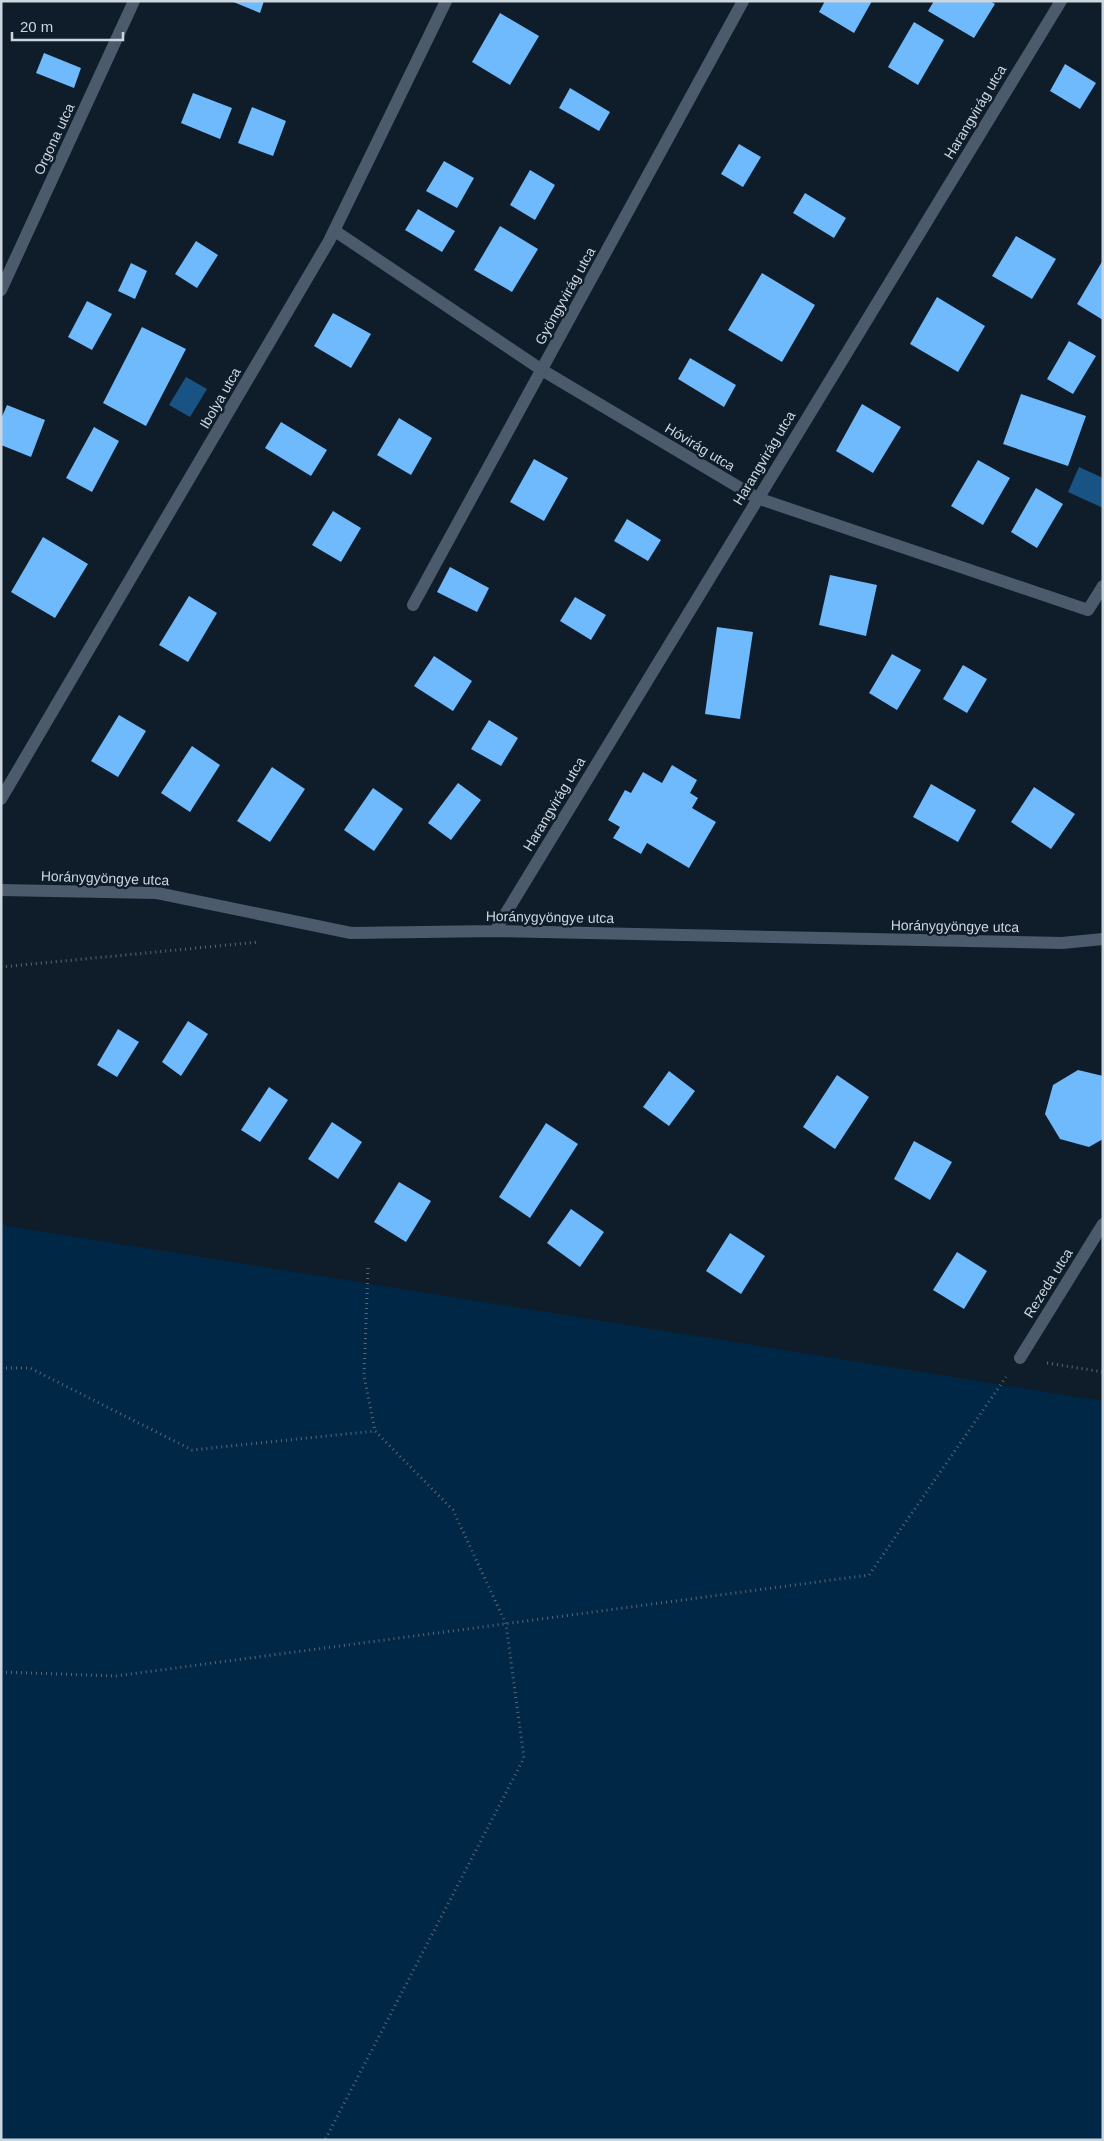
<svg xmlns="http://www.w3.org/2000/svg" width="1104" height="2141" font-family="Arial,sans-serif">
  <rect width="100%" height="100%" fill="#0f1d2b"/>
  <!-- green -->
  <path fill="#002746" d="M1 1225 1103 1401V2140H1Z"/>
  <!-- water -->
  <path fill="#195383" d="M186 377 207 389 190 417 169 405Z
    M1079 467 1103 478V508L1068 492Z"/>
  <!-- building -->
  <path fill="#6fb9fd" d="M231 1H264L260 13Z
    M825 1H872L854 33 819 12Z
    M934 1H990L995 4 974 38 928 11Z
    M500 13 539 36 510 85 472 62Z
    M914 22 944 40 918 85 888 67Z
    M44 53 81 68 74 88 36 73Z
    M1065 64 1096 83 1080 109 1050 91Z
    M570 88 610 112 599 131 559 108Z
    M193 93 232 108 220 139 181 123Z
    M252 107 286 121 273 156 238 143Z
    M739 144 761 157 743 187 721 174Z
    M444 161 474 178 457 208 426 191Z
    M530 170 555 185 535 220 510 205Z
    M805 193 846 218 834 238 793 213Z
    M418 209 455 231 442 252 405 230Z
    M500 226 538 249 512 292 474 270Z
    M1016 236 1056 259 1032 299 992 276Z
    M196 241 218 255 197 288 175 274Z
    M1103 260V320L1077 304Z
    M131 263 147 271 135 299 118 291Z
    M762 273 815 305 782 362 728 330Z
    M937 297 985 326 958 372 910 344Z
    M87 301 112 314 92 350 68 337Z
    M333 313 371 334 351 368 314 346Z
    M142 327 186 349 146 426 103 403Z
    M1069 341 1096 356 1073 394 1047 379Z
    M690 358 736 385 724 407 678 379Z
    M1021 394 1086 416 1068 466 1003 444Z
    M862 404 901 427 873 473 836 451Z
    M7 405 45 420 31 457 1 445V419Z
    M399 418 432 438 411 475 377 455Z
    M281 422 327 450 311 476 265 448Z
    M94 427 119 441 92 492 66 478Z
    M534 459 568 478 544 521 510 502Z
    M978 460 1010 478 983 525 951 506Z
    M1036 488 1063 504 1037 548 1011 532Z
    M333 511 361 528 341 562 312 545Z
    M627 519 661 540 648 561 614 541Z
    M43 537 88 564 55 618 11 592Z
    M450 567 489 588 477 612 437 592Z
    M830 575 877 585 866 636 819 625Z
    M189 596 217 613 188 662 159 645Z
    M575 597 606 615 591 640 560 621Z
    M717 627 753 632 740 719 705 714Z
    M892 654 921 670 897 710 869 693Z
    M434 656 472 681 453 711 414 686Z
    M963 665 987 679 967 713 943 699Z
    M119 715 146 731 118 777 91 761Z
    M489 720 518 738 501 766 471 749Z
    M192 746 220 765 190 812 161 793Z
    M672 765 697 780 690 793 698 798 692 808 716 822 689 868 647 843 641 854 613 838 620 827 608 820 625 790 631 793 643 772 662 783Z
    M272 767 305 789 270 842 237 821Z
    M458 783 481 800 451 840 428 823Z
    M931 784 976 810 958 842 913 817Z
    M1034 787 1075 814 1051 849 1011 822Z
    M373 788 403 809 374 851 344 830Z
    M188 1021 208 1034 181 1076 162 1062Z
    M118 1029 139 1042 117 1077 97 1065Z
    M1078 1070 1103 1076V1139L1089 1147 1060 1139 1045 1114 1053 1085Z
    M669 1071 695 1091 669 1126 643 1107Z
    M837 1075 869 1097 835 1149 803 1127Z
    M269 1087 288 1100 260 1142 241 1130Z
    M332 1122 362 1142 338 1179 308 1159Z
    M546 1123 578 1144 530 1218 499 1197Z
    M914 1141 952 1162 930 1200 894 1179Z
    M399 1182 431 1201 406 1242 374 1222Z
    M571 1209 604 1232 580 1267 547 1243Z
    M730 1233 765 1256 741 1294 706 1271Z
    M957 1252 987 1271 964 1309 933 1290Z"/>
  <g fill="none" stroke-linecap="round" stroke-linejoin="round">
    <!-- path -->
    <path stroke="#5b6773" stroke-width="3" stroke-dasharray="1 4" stroke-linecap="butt" d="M1 967 259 942
      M368 1268 364 1376 375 1431
      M1047 1363 1103 1372
      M1 1368H30L192 1450 375 1431 453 1510 506 1624 524 1758 325 2140
      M1 1672 116 1676 869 1575 1006 1377"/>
    <!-- street -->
    <path stroke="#4b5b6c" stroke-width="12" d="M335 231 542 370 757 498 1088 610 1103 586
      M1 290 134 1
      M413 605 743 1
      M1 799 329 241 446 1
      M1 890 157 893 351 933 495 931 1062 943 1103 939
      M495 931 1061 1
      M1020 1358 1103 1224"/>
  </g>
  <g text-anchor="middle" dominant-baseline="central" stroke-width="5" stroke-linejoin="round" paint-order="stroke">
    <!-- street labels -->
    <g font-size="14" fill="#ccd6df" stroke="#0f1d2b">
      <text transform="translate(975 112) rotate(-59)">Harangvirág utca</text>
      <text transform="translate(54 139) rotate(-65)">Orgona utca</text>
      <text transform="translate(565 296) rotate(-61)">Gyöngyvirág utca</text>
      <text transform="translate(220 398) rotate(-60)">Ibolya utca</text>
      <text transform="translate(700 447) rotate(31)">Hóvirág utca</text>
      <text transform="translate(764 458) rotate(-59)">Harangvirág utca</text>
      <text transform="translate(554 804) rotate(-59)">Harangvirág utca</text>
      <text transform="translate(105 878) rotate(2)">Horánygyöngye utca</text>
      <text transform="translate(550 917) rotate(1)">Horánygyöngye utca</text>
      <text transform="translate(955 926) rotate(1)">Horánygyöngye utca</text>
      <text transform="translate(1048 1283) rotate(-58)">Rezeda utca</text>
    </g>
  </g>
  <!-- border -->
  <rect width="1104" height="2141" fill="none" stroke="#ccd6df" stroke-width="5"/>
  <!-- scale -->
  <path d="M12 32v8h111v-8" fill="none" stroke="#ccd6df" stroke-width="2.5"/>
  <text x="20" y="32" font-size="15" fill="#ccd6df" stroke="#0f1d2b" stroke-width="4" paint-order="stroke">20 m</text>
</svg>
